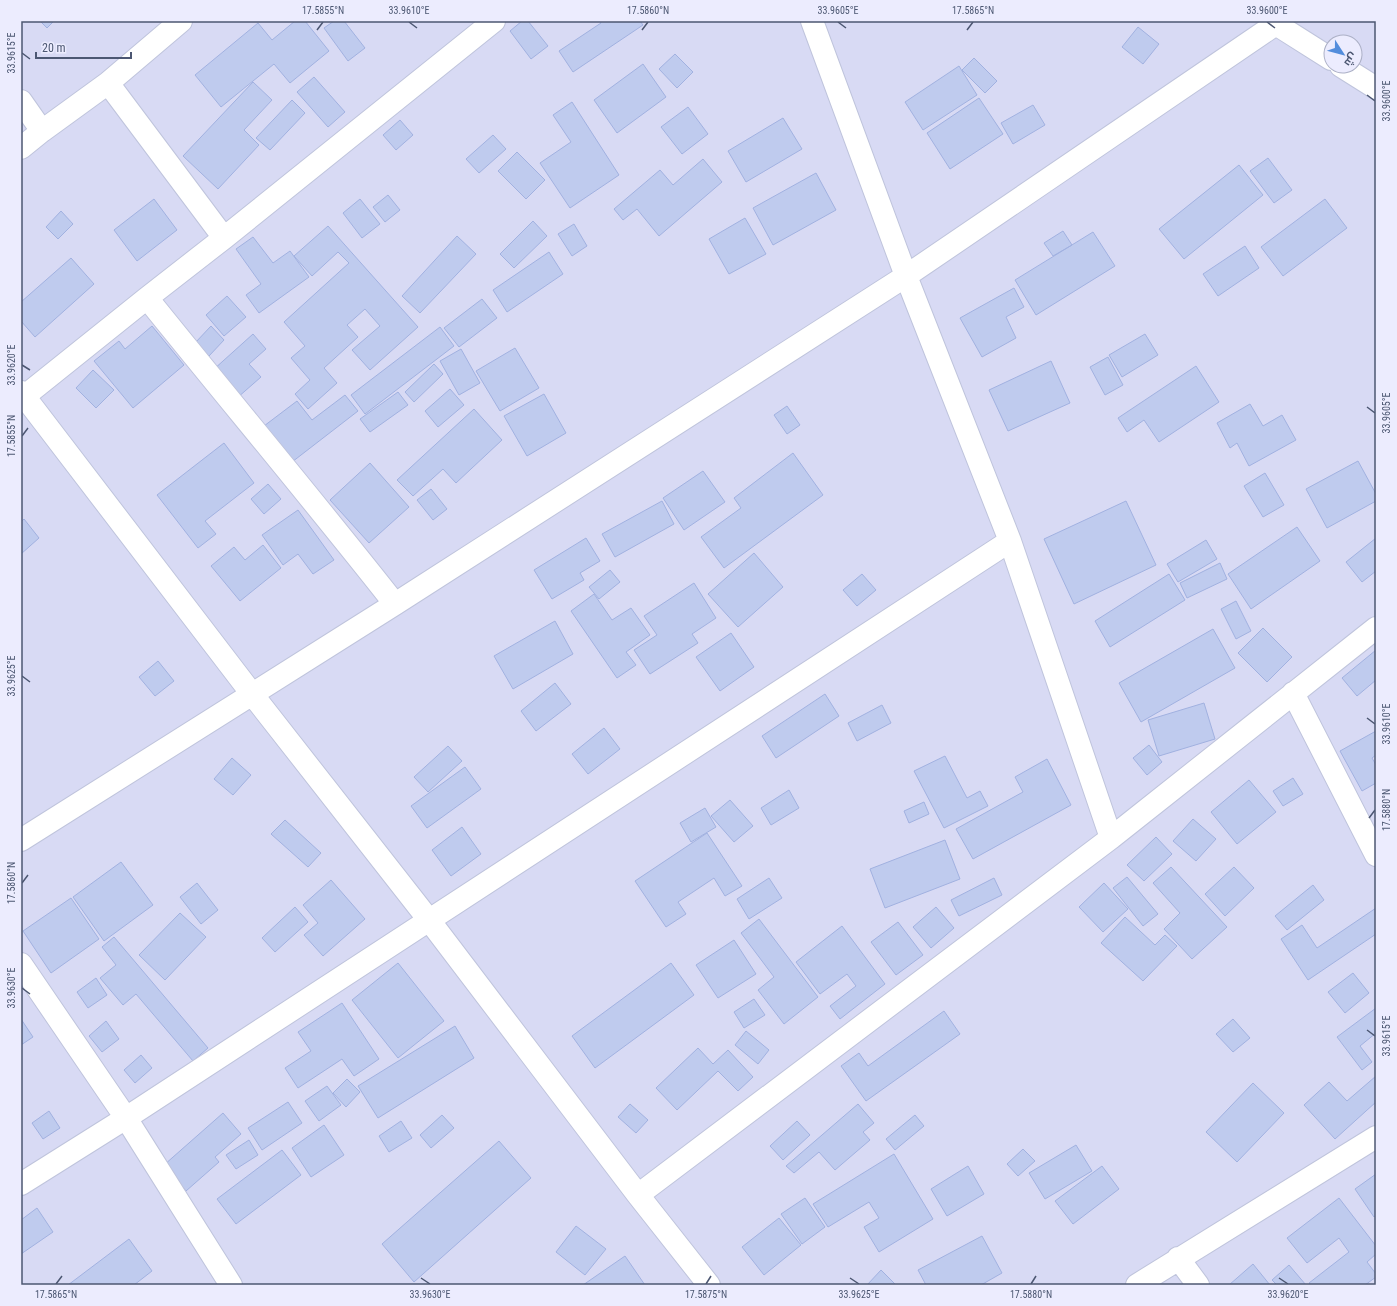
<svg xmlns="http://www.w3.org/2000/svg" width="1397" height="1306" font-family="'Roboto Condensed',Cairo,sans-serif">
  <rect width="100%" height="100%" fill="#e6e6fb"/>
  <!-- residential -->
  <path fill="#d8daf4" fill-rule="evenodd" d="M21 21H1376V1285H21ZM1331 42H1355V66H1331Z"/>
  <!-- building -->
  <path fill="#bfcbee" stroke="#a1b1e0" d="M40 21H54L47 28Z
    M295 21H305L329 51 290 83 274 64 221 107 195 75 258 23 272 40Z
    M334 21H344L365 48 348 61 324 28Z
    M522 21H528L548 46 531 59 510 31Z
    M600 21H640L643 25 573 72 559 51 601 23Z
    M1138 27 1159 44 1143 64 1122 47Z
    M675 54 693 72 677 88 659 69Z
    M974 58 997 81 985 93 962 70Z
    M643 64 666 97 617 133 594 100Z
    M959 66 977 95 923 130 905 102Z
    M314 77 345 112 328 127 297 92Z
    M253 82 272 100 244 130 259 145 218 189 183 156Z
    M979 98 1003 134 950 169 927 133Z
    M292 100 305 113 270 150 256 138Z
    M572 102 619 175 570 208 540 163 571 142 553 115Z
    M1033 105 1045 125 1013 144 1001 123Z
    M688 107 708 134 682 154 661 127Z
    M783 118 802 149 746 182 728 151Z
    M400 120 413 135 396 150 383 135Z
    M493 135 506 149 479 173 466 159Z
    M517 152 545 180 526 199 498 171Z
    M1268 158 1292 190 1274 203 1250 171Z
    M703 159 722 182 659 236 637 209 623 220 614 209 660 170 673 185Z
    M1239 165 1263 195 1184 259 1159 229Z
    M816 173 836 210 773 245 753 208Z
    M388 195 400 210 385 222 373 207Z
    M154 199 177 230 137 261 114 230Z
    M360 199 380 224 362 238 343 213Z
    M1325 199 1347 228 1283 276 1261 247Z
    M61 211 73 224 58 239 46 227Z
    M745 218 766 254 729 274 709 239Z
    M533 221 547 236 514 268 500 254Z
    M574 224 587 246 572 256 558 234Z
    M328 226 418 327 370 370 352 350 380 326 365 309 347 325 358 337 324 368 337 383 308 409 295 394 310 380 291 358 305 346 284 322 349 263 338 252 312 276 294 256Z
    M1063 231 1072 245 1053 256 1044 243Z
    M1093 232 1115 266 1036 315 1015 280Z
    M457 236 476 254 420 313 402 296Z
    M253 237 273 263 290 251 309 277 259 313 246 295 261 284 236 249Z
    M1245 246 1259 268 1218 296 1203 274Z
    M549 252 563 274 507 312 493 290Z
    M71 258 94 284 35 337 21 321V302Z
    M1014 288 1024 307 1006 317 1016 338 982 357 960 318Z
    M227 296 246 317 224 336 206 315Z
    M482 299 497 318 459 347 444 328Z
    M152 326 184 365 133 408 94 361 119 341 125 349Z
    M211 326 224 340 209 356 195 343Z
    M440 327 454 346 365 414 351 395Z
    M253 334 266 349 249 364 261 377 237 398 213 370Z
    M1145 334 1158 355 1122 377 1109 355Z
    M515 348 539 388 500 411 476 371Z
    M461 349 480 383 459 395 440 361Z
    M1108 357 1123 385 1105 395 1090 367Z
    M1051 361 1070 403 1008 431 989 390Z
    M434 364 443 374 414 402 405 392Z
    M1196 366 1219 402 1159 442 1144 420 1127 432 1118 418Z
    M93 370 114 390 96 408 76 388Z
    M450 389 464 405 438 427 425 411Z
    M398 392 408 405 370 432 360 419Z
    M544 394 566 433 527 456 504 416Z
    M345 395 358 411 292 462 264 426 297 401 312 420Z
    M1250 404 1263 426 1282 415 1296 440 1249 466 1237 443 1230 448 1217 423Z
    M787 406 800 425 787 434 774 415Z
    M474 409 502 440 456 483 443 469 413 496 397 480Z
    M224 443 254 483 205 521 216 534 198 548 157 495Z
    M793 453 823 495 724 568 701 537 741 508 734 498Z
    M1358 461 1376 494V501L1327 528 1306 489Z
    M370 463 409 507 369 543 330 500Z
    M703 471 725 502 684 530 663 498Z
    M1265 473 1284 505 1263 517 1244 486Z
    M268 484 281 499 264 514 251 499Z
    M431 489 447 509 433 520 417 500Z
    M662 501 674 524 615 557 602 534Z
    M1126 501 1156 565 1074 604 1044 539Z
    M298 510 334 560 313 574 298 554 283 565 262 535Z
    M24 519 39 538 21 554V522Z
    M1297 527 1320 561 1251 609 1228 574Z
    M586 538 600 561 580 573 584 580 552 599 534 570Z
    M1376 538V571L1362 582 1346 562Z
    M1206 540 1217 559 1178 582 1167 564Z
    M263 545 281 568 240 601 211 566 234 547 245 560Z
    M754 553 783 587 738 627 708 594Z
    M1220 563 1227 579 1187 598 1180 583Z
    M610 570 620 582 599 599 589 587Z
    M862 574 876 590 857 606 843 590Z
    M1169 574 1185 600 1110 647 1095 621Z
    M694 583 716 618 692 634 698 643 650 674 634 650 657 635 644 616Z
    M594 594 612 620 631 608 650 635 626 652 636 665 617 678 571 611Z
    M1236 601 1251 631 1236 639 1221 609Z
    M555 621 573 654 513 689 494 656Z
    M1263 628 1292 657 1267 682 1238 653Z
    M1213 629 1235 668 1141 722 1119 683Z
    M731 633 754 667 720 691 696 657Z
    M1376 650V680L1357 696 1342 678Z
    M158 661 174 681 155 696 139 677Z
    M555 683 571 704 536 731 521 711Z
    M825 694 839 716 776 758 762 736Z
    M1204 703 1215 739 1159 756 1148 720Z
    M882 705 891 723 857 741 848 723Z
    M604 728 620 749 588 774 572 754Z
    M1376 731V755L1372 758 1376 765V783L1362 791 1340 751Z
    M1149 745 1162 762 1147 775 1133 758Z
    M448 746 462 761 428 792 414 777Z
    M945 756 967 798 980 791 988 806 944 828 914 771Z
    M232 758 251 775 233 795 214 779Z
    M1047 759 1071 805 973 859 956 829 1023 792 1015 777Z
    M465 767 481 789 427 828 411 806Z
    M1293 778 1303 794 1283 806 1273 791Z
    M1249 780 1276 812 1237 844 1211 812Z
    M789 790 799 808 771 825 761 808Z
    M730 800 753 826 734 842 711 816Z
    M924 802 929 814 909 823 904 811Z
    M705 808 716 827 691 842 680 823Z
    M1193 819 1216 839 1196 861 1173 841Z
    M285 820 321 853 308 867 271 834Z
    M462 827 481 854 451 876 432 850Z
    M707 833 742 886 725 896 714 878 678 902 686 914 666 927 635 881Z
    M1156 837 1172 854 1144 881 1127 865Z
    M945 840 960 879 885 908 870 869Z
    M121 862 153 905 104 941 73 897Z
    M1171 867 1227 927 1192 959 1164 929 1180 913 1153 883Z
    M1234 867 1254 888 1225 916 1205 894Z
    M1127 877 1158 914 1143 926 1113 888Z
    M769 878 782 898 749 919 737 899Z
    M994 878 1002 895 959 916 951 900Z
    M331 880 365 919 323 956 304 935 318 923 303 905Z
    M197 883 218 910 201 924 180 897Z
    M1104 883 1128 909 1103 932 1079 907Z
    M1313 885 1324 900 1287 930 1275 916Z
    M71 898 99 939 51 973 23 931Z
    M295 907 308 922 275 952 262 938Z
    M936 907 954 928 931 948 913 927Z
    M1376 908V934L1308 980 1281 939 1302 925 1317 948Z
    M180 913 206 937 165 980 139 955Z
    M1125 917 1155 945 1165 935 1177 946 1143 981 1101 943Z
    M759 919 818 997 784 1024 758 990 774 977 741 933Z
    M898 922 923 955 896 975 871 942Z
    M842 926 885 984 840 1019 830 1006 856 986 847 974 820 994 796 962Z
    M114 937 208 1048 193 1061 136 994 123 1005 100 978 116 965 102 947Z
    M734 940 756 974 718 998 696 965Z
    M398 963 444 1021 398 1058 352 1000Z
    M671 963 694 995 595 1068 572 1036Z
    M1353 973 1369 993 1345 1013 1328 992Z
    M96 978 107 995 88 1008 77 992Z
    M754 999 765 1015 744 1028 734 1012Z
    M342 1003 379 1059 354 1076 342 1059 298 1088 285 1068 311 1051 298 1032Z
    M1376 1008V1033L1360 1046 1372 1062 1362 1070 1337 1037Z
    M944 1011 960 1034 866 1101 841 1066 859 1053 868 1066Z
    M21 1019 33 1037 21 1045Z
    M1233 1019 1250 1038 1233 1052 1216 1034Z
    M106 1021 119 1039 102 1052 89 1036Z
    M455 1026 474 1058 378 1118 358 1086Z
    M746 1031 769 1050 758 1064 735 1045Z
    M698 1048 713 1064 728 1050 753 1077 738 1091 718 1071 677 1110 656 1088Z
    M141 1055 152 1068 135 1083 124 1070Z
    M1376 1076V1102L1335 1139 1304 1105 1329 1082 1347 1101Z
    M347 1079 360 1092 346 1107 333 1093Z
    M1253 1083 1284 1113 1237 1162 1206 1132Z
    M327 1086 341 1105 319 1121 305 1101Z
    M288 1102 302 1123 262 1150 248 1128Z
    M630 1104 648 1120 636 1133 618 1117Z
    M858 1104 874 1123 863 1132 870 1140 835 1170 819 1152 794 1173 786 1166Z
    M49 1111 60 1128 43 1139 32 1123Z
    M223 1113 241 1134 215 1157 219 1162 186 1191 164 1165Z
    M442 1115 454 1128 431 1148 420 1135Z
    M915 1115 924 1126 895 1150 886 1139Z
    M401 1121 412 1138 389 1152 379 1136Z
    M797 1121 810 1135 783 1160 770 1146Z
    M324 1125 344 1155 311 1177 292 1148Z
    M249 1140 258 1155 236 1169 226 1155Z
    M499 1141 531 1178 414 1282 382 1244Z
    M1076 1145 1092 1171 1045 1199 1029 1173Z
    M1023 1149 1035 1161 1018 1176 1007 1164Z
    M282 1150 301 1175 236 1224 217 1199Z
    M894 1154 933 1219 879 1252 864 1227 879 1218 869 1202 828 1227 813 1204Z
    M968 1166 984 1194 947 1216 931 1189Z
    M1102 1166 1119 1189 1073 1224 1055 1201Z
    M1376 1174V1215L1374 1217 1355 1189Z
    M805 1198 825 1227 802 1244 781 1214Z
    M1339 1198 1376 1246V1254L1367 1262 1376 1274V1277L1365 1285H1311L1309 1283 1349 1252 1339 1238 1307 1263 1287 1238Z
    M37 1208 53 1232 21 1254V1220Z
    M779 1218 801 1245 764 1275 742 1247Z
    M576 1226 606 1249 585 1275 556 1252Z
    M982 1236 1002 1273 981 1285H926L918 1270Z
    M129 1239 152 1271 134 1285H68Z
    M625 1256 645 1285H583Z
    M1253 1264 1270 1285H1229Z
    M1289 1265 1306 1285H1277L1272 1280Z
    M881 1270 896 1285H867Z"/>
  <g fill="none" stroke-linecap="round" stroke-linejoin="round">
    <!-- minor casing -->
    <g stroke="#bfc4dc" stroke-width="24">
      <path id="minor" d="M812 21 906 276 1010 541 1111 838
        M1271 21 1331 59
        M1341 66 1376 88
        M108 83 224 238
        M21 101 42 131
        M21 148 42 131 108 83 181 21
        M147 298C229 400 314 501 395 604
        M21 392 252 694 429 920 638 1195 709 1285
        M21 399 147 298 224 238 494 21
        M1293 693 1376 855
        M21 840 395 604 906 276 1276 24
        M21 964 126 1118 231 1285
        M21 1184 126 1118 1010 541
        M638 1195 1111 838 1376 628
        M1178 1258 1198 1285
        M1137 1285 1376 1137"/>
    </g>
    <!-- minor -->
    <use href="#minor" stroke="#fff" stroke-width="22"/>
  </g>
  <!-- ticks -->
  <path fill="none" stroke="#4c5772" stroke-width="1.5" d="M409 22 417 28M838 22 846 28M1267 22 1275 28M317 30 323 22M642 30 648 22M967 30 973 22M22 53 30 59M1367 95 1375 101M22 365 30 370M1367 407 1375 413M22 436 28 428M22 676 30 682M1367 718 1375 724M1369 818 1375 810M22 883 28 875M22 988 30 994M1367 1030 1375 1036M421 1278 430 1284M850 1278 859 1284M1279 1278 1288 1284M56 1284 62 1276M706 1284 711 1276M1031 1284 1036 1276"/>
  <!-- border -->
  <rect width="1397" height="1306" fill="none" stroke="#ececfe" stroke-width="44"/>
  <!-- north arrow -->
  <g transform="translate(1343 54) rotate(126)"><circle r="19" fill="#ececfe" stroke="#acb0c6"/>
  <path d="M0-3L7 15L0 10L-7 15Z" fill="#538ddc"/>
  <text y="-6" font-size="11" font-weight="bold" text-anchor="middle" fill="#4c5772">ش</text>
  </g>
  <!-- scale -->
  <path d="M36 52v6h95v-6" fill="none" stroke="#4c5772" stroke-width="2"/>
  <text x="42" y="52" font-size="12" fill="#4c5772" stroke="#ececfe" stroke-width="3" paint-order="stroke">20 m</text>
  <rect x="22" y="22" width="1353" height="1262" fill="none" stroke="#4c5772" stroke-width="1.5"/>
  <g font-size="10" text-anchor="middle" fill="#4c5772">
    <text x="323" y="14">17.5855°N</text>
    <text x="409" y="14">33.9610°E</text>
    <text x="648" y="14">17.5860°N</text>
    <text x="838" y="14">33.9605°E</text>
    <text x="973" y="14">17.5865°N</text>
    <text x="1267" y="14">33.9600°E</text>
    <text transform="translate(11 53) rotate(-90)" y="4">33.9615°E</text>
    <text transform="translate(1386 101) rotate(-90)" y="4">33.9600°E</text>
    <text transform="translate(11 365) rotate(-90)" y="4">33.9620°E</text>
    <text transform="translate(1386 413) rotate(-90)" y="4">33.9605°E</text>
    <text transform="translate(11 436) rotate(-90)" y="4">17.5855°N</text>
    <text transform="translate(11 676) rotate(-90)" y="4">33.9625°E</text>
    <text transform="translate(1386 724) rotate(-90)" y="4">33.9610°E</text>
    <text transform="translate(1386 810) rotate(-90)" y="4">17.5880°N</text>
    <text transform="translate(11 883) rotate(-90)" y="4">17.5860°N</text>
    <text transform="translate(11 988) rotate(-90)" y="4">33.9630°E</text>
    <text transform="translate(1386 1036) rotate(-90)" y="4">33.9615°E</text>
    <text x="56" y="1298">17.5865°N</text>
    <text x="430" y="1298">33.9630°E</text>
    <text x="706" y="1298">17.5875°N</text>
    <text x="859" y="1298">33.9625°E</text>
    <text x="1031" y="1298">17.5880°N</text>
    <text x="1288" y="1298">33.9620°E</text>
  </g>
</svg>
